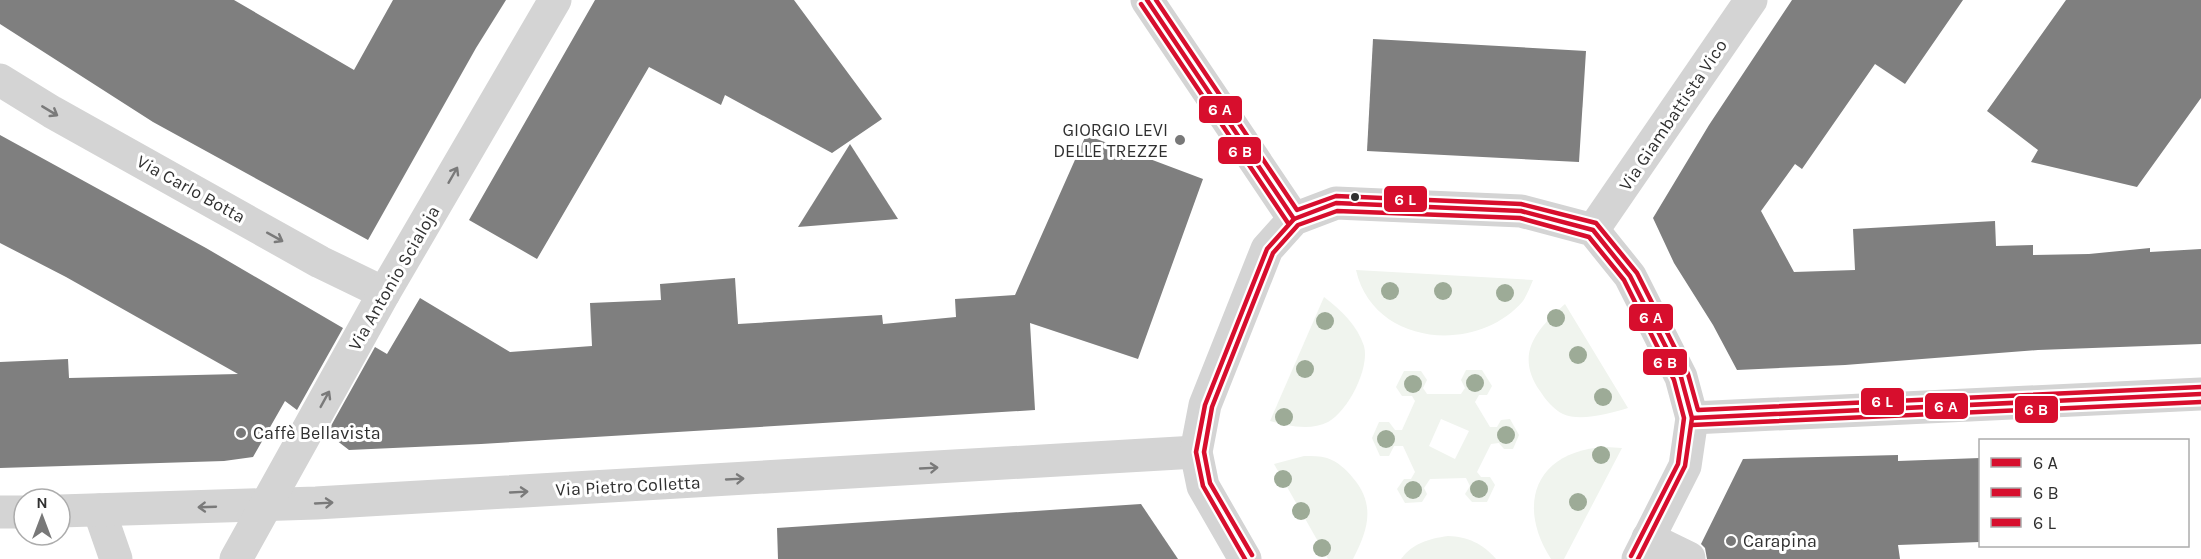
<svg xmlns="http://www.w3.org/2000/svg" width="2201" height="559" viewBox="0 0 2201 559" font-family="Karla,sans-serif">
<rect width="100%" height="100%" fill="#fff"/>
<g fill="#f0f4ee" fill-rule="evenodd">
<path d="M1356,270L1533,280C1530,287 1527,295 1523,301C1477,355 1373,346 1356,270Z"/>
<path d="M1324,297C1341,310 1357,325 1364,346C1370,368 1348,411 1328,422C1311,431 1287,426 1270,421Z"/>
<path d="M1565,304L1628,408C1611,413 1580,422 1563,414C1554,410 1545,399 1540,391C1514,354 1537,329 1565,304Z"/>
<path d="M1466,370H1482L1492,386L1487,395H1479L1475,402L1490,427H1497L1501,420L1510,419L1519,435L1513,449H1504L1499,443L1491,444L1477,472L1481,477H1490L1495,485L1487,502H1472L1465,494L1470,486L1466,478L1430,479L1424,488L1427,494L1422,502L1405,503L1397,489L1404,479H1411L1415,472L1403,446H1394L1389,456H1380L1372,438L1379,422H1389L1395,430H1402L1415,401L1412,396H1402L1396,387L1404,371H1421L1427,380L1423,388L1427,394H1461L1465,388L1461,380ZM1441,419L1469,431L1455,459L1429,446Z"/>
<path d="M1606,447L1622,448L1564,559H1551C1515,503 1537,450 1606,447Z"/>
<path d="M1304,456C1312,456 1320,456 1327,458C1337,461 1347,470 1353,478C1376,505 1368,530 1353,559H1328L1274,464Z"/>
<path d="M1448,536C1468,537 1482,543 1496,559H1401C1413,543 1428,539 1448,536Z"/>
</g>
<g fill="#7f7f7f">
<polygon points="0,0 234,0 354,70 393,0 506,0 476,48 368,240 153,122 0,24"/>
<polygon points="595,0 794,0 882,119 832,153 725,95 721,105 649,67 537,259 469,220"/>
<polygon points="1792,0 1963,0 1905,84 1875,64 1802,169 1795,164 1761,211 1794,272 1855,270 1853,229 1995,221 1996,246 2033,245 2033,255 2089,254 2150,248 2150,252 2201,249 2201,344 2038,350 1845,365 1737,370 1713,325 1674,263 1653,218 1709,125"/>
<polygon points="2066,0 2201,0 2201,98 2137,187 2031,162 2038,150 1987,111"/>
<polygon points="1373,39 1586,51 1579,162 1367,151"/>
<polygon points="0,135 206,248 343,328 297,410 285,401 253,457 224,461 0,468 0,362 68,359 69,378 238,374 66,277 0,243"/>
<polygon points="1086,135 1203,179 1138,359 1030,323 1035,410 481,444 349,450 327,433 375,347 387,354 420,298 510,352 592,346 590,303 661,300 660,284 735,278 738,324 882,315 883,324 956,317 955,299 1015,295"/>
<polygon points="850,144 898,219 798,227"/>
<polygon points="1898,455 1898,461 1980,458 1980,542 1898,545 1900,559 1707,559 1705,548 1701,544 1743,459"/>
<polygon points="1141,504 1178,559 778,559 777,528"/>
</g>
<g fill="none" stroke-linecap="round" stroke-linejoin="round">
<g stroke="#d4d4d4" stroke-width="33">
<polyline points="1147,0 1294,219"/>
<polyline points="0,80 52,112 320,262 384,293"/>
<polyline points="1593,230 1751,0"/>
<polyline points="1692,418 2201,394"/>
<polyline points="99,510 116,559"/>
<polyline points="60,511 316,503 1196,452"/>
<polyline points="0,512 24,512"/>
<polyline points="1648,538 1689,558"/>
<polyline points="236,559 384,293 555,0"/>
<polyline points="1245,559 1203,486 1196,452 1205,405 1267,249 1294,219 1336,203 1521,211 1593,230 1630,276 1681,377 1692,418 1685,466 1638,559"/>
</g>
<g stroke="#fff" stroke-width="9">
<g id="bus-1">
<polyline points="1147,0 1294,219"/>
<polyline points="1692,418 2201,394"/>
<polyline points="1245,559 1203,486 1196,452 1205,405 1267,249 1294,219 1336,203 1521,211 1593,230 1630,276 1681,377 1692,418 1685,466 1638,559"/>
</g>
</g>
<g stroke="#fff" stroke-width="9">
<g id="bus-2">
<polyline points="1141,4 1288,223"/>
<polyline points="1692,425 2201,402"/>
<polyline points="1252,555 1210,483 1204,452 1212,407 1273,253 1298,225 1337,211 1520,218 1589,237 1624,280 1674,380 1684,418 1678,464 1631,556"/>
</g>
</g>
<g stroke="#fff" stroke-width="9">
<polyline id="bus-3" points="1156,0 1297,210 1336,196 1521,204 1596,223 1637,273 1688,374 1698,410 2201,387"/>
</g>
<use href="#bus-1" stroke="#d70e2d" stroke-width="4.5"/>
<use href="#bus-2" stroke="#d70e2d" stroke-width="4.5"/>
<use href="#bus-3" stroke="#d70e2d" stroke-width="4.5"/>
</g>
<g fill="#9dab97">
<circle cx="1390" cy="291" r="9"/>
<circle cx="1443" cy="291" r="9"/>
<circle cx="1505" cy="293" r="9"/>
<circle cx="1556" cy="318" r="9"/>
<circle cx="1325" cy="321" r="9"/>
<circle cx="1578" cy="355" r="9"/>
<circle cx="1305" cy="369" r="9"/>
<circle cx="1475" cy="383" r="9"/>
<circle cx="1413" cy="384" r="9"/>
<circle cx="1603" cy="397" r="9"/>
<circle cx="1284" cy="417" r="9"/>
<circle cx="1506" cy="435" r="9"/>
<circle cx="1386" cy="439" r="9"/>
<circle cx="1601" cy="455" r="9"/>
<circle cx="1283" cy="479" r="9"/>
<circle cx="1479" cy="489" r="9"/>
<circle cx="1413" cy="490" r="9"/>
<circle cx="1578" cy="502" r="9"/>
<circle cx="1301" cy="511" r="9"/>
<circle cx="1322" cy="548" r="9"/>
</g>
<defs><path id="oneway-shaft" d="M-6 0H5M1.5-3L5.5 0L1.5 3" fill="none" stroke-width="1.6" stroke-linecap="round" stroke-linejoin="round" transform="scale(1.5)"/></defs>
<g stroke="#7a7a7a">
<use href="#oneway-shaft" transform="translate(50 111) rotate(31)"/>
<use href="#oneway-shaft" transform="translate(453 175) rotate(-60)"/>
<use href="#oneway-shaft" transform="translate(275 237) rotate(29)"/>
<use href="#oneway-shaft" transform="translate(325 399) rotate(-61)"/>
<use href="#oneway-shaft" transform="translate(929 468) rotate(-3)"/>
<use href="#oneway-shaft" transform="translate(735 479) rotate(-3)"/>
<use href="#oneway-shaft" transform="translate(519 492) rotate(-3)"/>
<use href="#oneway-shaft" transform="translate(324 503) rotate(-3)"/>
<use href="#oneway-shaft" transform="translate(207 507) rotate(178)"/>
</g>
<g fill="#787878" stroke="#fff" stroke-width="2">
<circle cx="1180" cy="140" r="6"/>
<circle cx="241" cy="433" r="6"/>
<circle cx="1731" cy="541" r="6"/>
</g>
<circle fill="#303030" stroke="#fff" stroke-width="2" cx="1355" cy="197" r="5"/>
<g text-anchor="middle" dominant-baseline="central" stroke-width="6" stroke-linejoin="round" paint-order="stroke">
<g font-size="18" fill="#303030" stroke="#fff">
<text transform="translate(1673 115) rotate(-56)">Via Giambattista Vico</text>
<text transform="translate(191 189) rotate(29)">Via Carlo Botta</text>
<text transform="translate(394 278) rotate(-60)">Via Antonio Scialoja</text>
<text transform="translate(628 486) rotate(-3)">Via Pietro Colletta</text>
</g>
<g font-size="18" fill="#303030" stroke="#fff" text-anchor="start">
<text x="1168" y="130" text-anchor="end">GIORGIO LEVI<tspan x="1168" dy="21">DELLE TREZZE</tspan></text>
<text x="253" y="433">Caffè Bellavista</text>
<text x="1743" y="541">Carapina</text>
</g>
</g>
<g stroke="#fff" stroke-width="2">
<rect x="1198" y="95" width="45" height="29" rx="6" fill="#d70e2d"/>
<rect x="1217" y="136" width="45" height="29" rx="6" fill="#d70e2d"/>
<rect x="1383" y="185" width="45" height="28" rx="6" fill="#d70e2d"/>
<rect x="1628" y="303" width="46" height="29" rx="6" fill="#d70e2d"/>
<rect x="1642" y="348" width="46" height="28" rx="6" fill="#d70e2d"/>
<rect x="1860" y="387" width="45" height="29" rx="6" fill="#d70e2d"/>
<rect x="1924" y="392" width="45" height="28" rx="6" fill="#d70e2d"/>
<rect x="2014" y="395" width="45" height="29" rx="6" fill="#d70e2d"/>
</g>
<g font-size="16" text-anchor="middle" font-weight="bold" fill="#fff">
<text x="1220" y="115">6 A</text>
<text x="1240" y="157">6 B</text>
<text x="1405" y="205">6 L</text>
<text x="1651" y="323">6 A</text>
<text x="1665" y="368">6 B</text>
<text x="1882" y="407">6 L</text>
<text x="1946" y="412">6 A</text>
<text x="2036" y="415">6 B</text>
</g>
<rect x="1979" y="439" width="210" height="108" fill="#ffffff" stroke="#acacac" stroke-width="1.5"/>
<rect x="1991" y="458" width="30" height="9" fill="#d70e2d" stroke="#acacac" stroke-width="1.5"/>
<text x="2033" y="469" font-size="18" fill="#303030">6 A</text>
<rect x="1991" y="488" width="30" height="9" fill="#d70e2d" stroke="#acacac" stroke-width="1.5"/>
<text x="2033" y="499" font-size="18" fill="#303030">6 B</text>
<rect x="1991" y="518" width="30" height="9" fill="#d70e2d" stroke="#acacac" stroke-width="1.5"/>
<text x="2033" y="529" font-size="18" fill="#303030">6 L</text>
<g transform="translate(42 517)"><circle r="28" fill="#ffffff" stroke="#acacac" stroke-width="1.5"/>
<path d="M0-4.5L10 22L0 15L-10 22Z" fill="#787878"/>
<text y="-9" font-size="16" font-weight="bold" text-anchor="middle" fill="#303030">N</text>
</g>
</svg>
